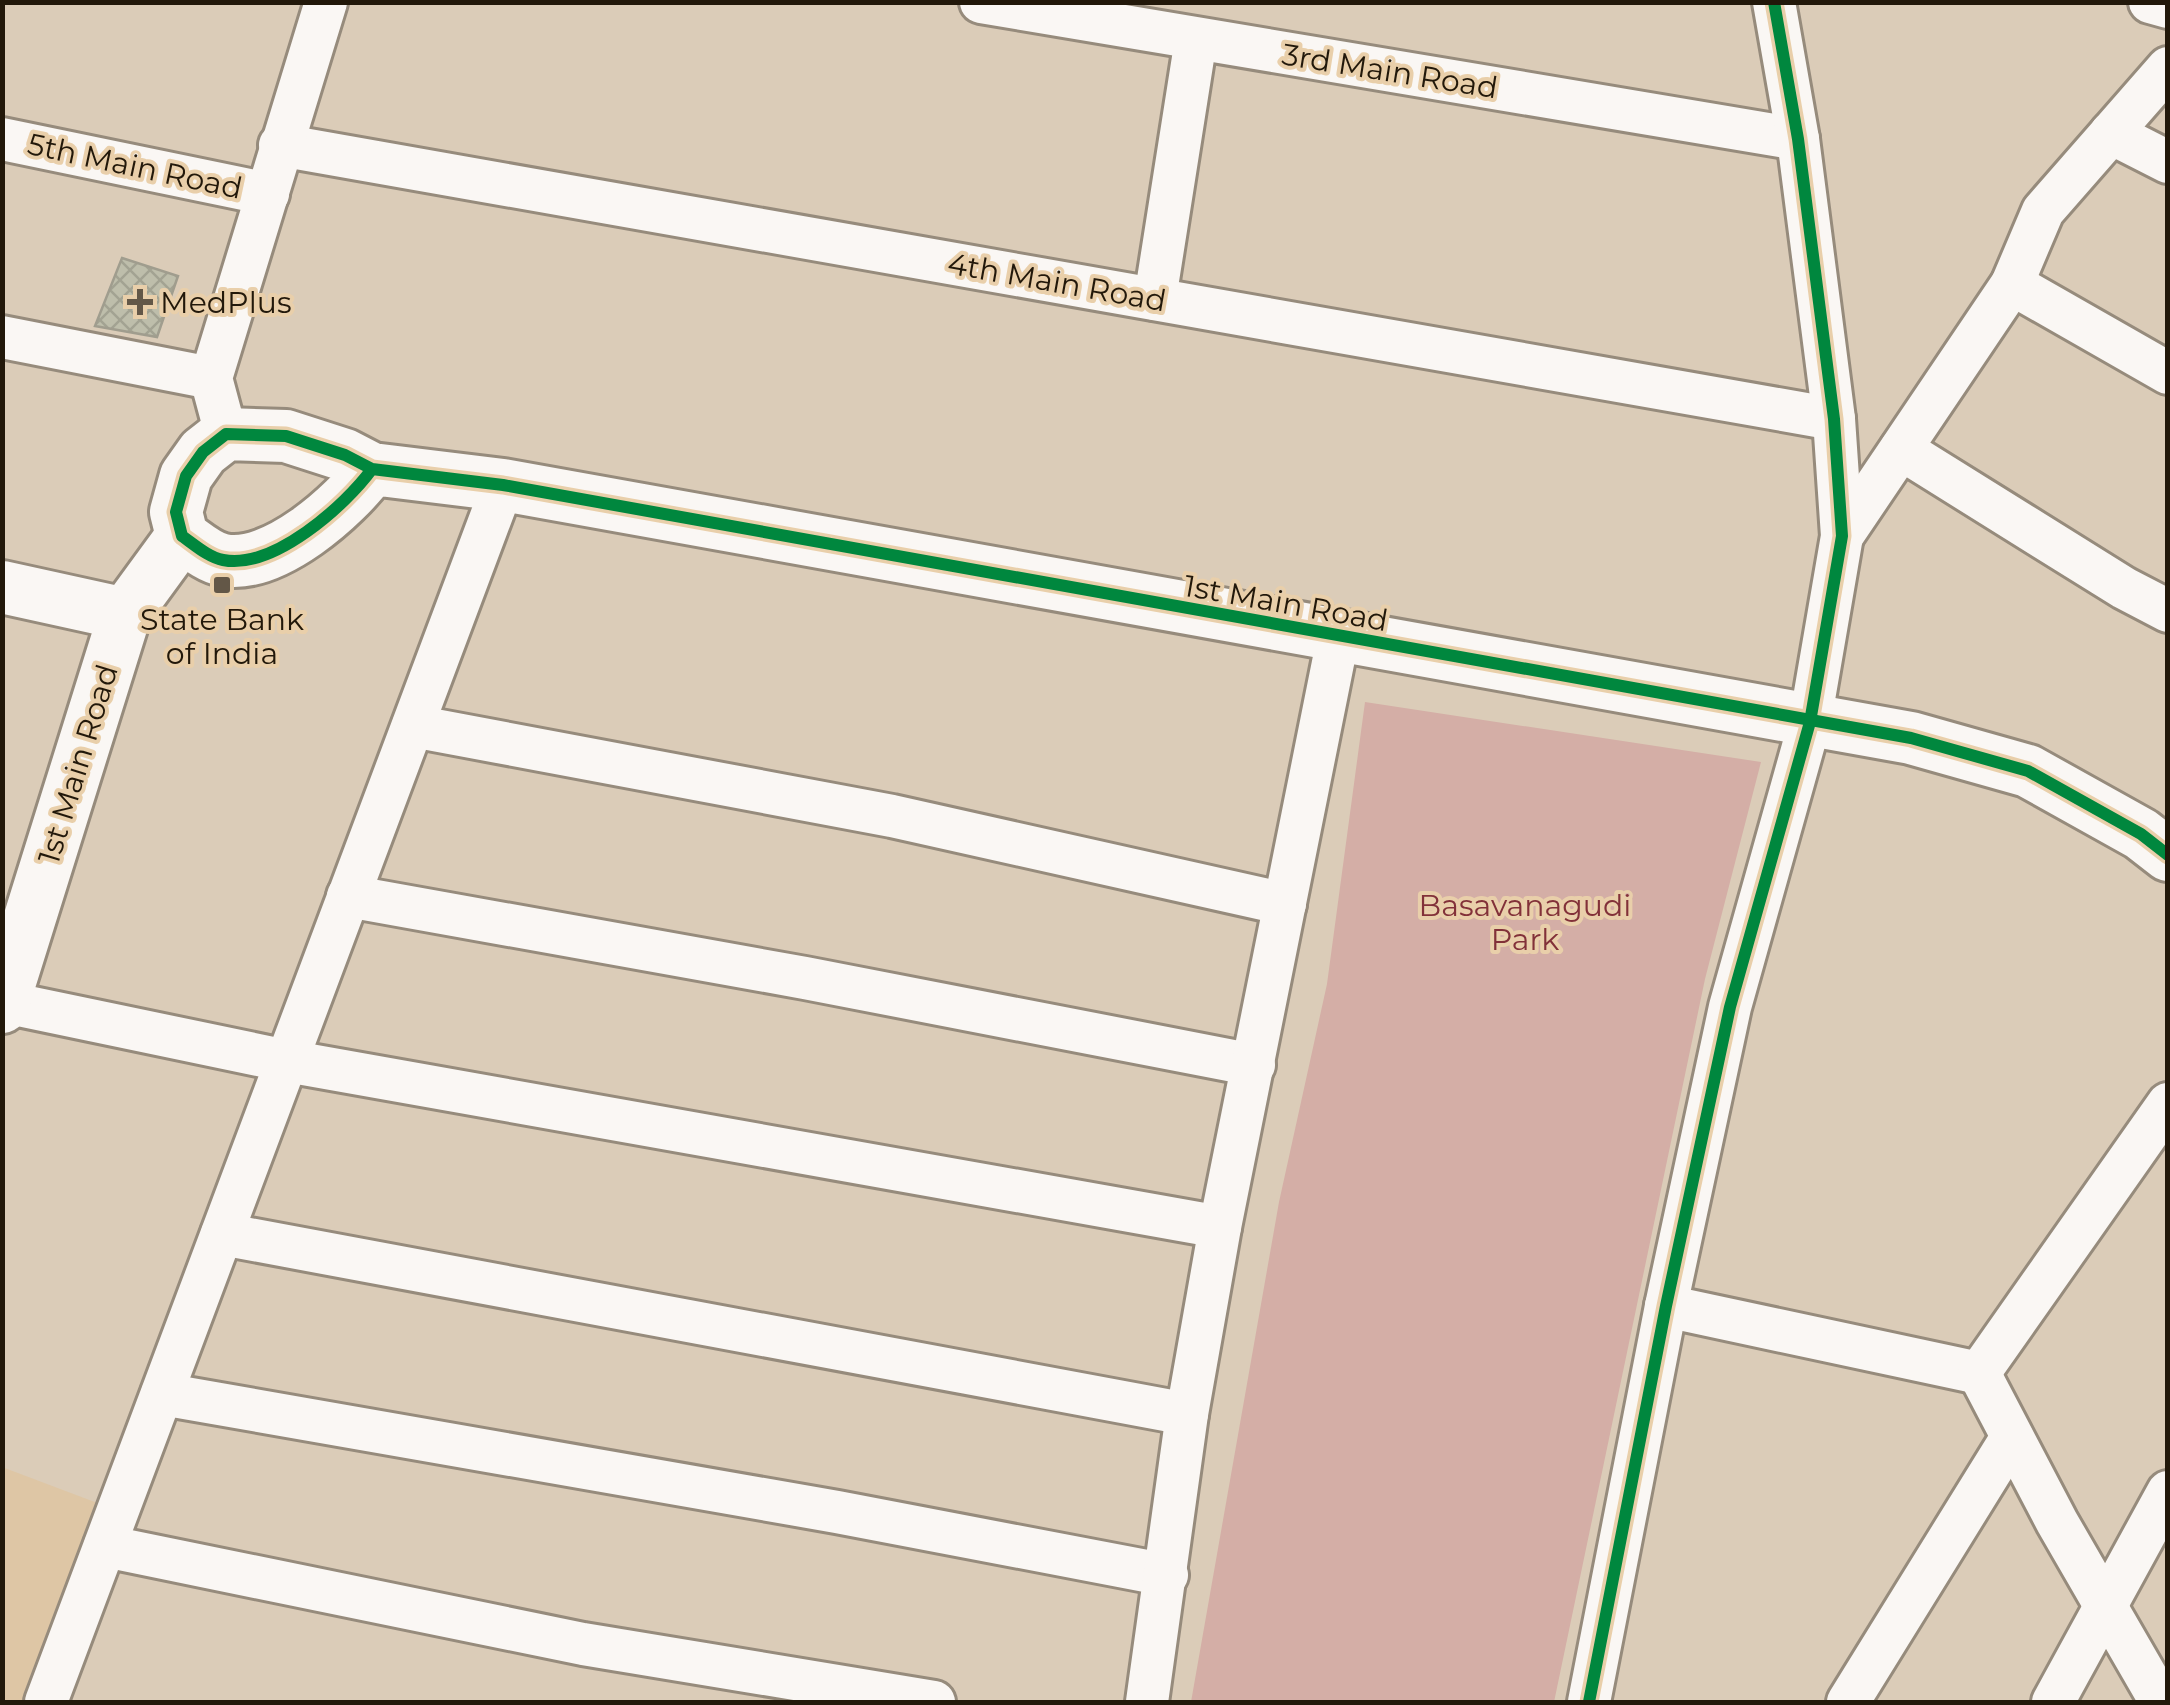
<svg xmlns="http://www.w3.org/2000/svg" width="2170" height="1705" viewBox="0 0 2170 1705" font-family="Montserrat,sans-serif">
<defs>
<pattern id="building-cross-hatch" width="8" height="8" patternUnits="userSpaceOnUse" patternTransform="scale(2.5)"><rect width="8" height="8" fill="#bebeab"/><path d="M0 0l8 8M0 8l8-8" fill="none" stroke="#a3a392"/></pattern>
</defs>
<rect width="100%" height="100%" fill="#dbccb8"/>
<polygon fill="#dec6a5" points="2,1467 100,1504 24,1702 3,1702"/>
<polygon fill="#d4aea6" points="1365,702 1761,762 1705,979 1554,1702 1191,1702 1279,1202 1327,984"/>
<polygon fill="url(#building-cross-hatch)" stroke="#a09d8e" stroke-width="2.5" points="122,258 178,276 157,337 95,326"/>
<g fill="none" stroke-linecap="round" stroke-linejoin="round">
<g stroke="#968b7c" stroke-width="48">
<g id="minor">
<polyline points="981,2 1798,139"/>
<polyline points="2150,2 2168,7"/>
<polyline points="2111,133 2168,162"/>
<polyline points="2,139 268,194"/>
<polyline points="280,145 1834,419"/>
<polyline points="2012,284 2168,373"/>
<polyline points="1155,299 1196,39"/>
<polyline points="2,337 211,378"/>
<polyline points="226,434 211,378 326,2"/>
<polyline points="1901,449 2124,588 2168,611"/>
<polyline points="1842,536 2012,284 2043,211 2168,68"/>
<polyline points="413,726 892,816 1285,904"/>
<polyline points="348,896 805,978 1254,1065"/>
<polyline points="4,1002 287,1061 1220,1227"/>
<polyline points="222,1234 1187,1414"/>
<polyline points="1666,1306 1979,1373"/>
<polyline points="1979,1373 2057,1522 2161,1702"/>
<polyline points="1979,1373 2168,1104"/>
<polyline points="162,1394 837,1512 1167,1575"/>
<polyline points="105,1546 583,1644 934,1702"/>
<polyline points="46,1702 503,485"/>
<polyline points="1147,1702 1187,1414 1220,1227 1338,638"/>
<polyline points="1589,1702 1666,1306 1730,1007 1810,722 1842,536 1834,419 1798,139 1774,2"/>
<polyline points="1848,1702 2012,1437"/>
<polyline points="2053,1702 2168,1492"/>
</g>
</g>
<g stroke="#968b7c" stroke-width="58">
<g id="tertiary">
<path d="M372,469C345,506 273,570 223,560C208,557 195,545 182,536L176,512L186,476L203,452L226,434L286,436L345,455L372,469L503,485L1911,738L2028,771L2141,834L2168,855"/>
<polyline points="2,587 125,614"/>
<polyline points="2,1007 125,614 182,536"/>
</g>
</g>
<use href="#minor" stroke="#faf7f4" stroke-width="42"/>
<use href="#tertiary" stroke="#faf7f4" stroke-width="52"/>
<g stroke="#e9cfaa" stroke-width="19">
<g id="cycleway">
<path d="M372,469C345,506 273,570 223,560C208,557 195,545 182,536L176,512L186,476L203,452L226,434L286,436L345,455L372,469L503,485L1911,738L2028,771L2141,834L2168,855"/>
<polyline points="1589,1702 1666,1306 1730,1007 1810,722 1842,536 1834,419 1798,139 1774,2"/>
</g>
</g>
<use href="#cycleway" stroke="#00873e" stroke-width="12"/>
</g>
<g fill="#635747" stroke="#e9cfaa" stroke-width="4">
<path d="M135 287h10v10h10v10h-10v10h-10v-10h-10v-10h10z"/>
<rect x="212" y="575" width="20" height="20" rx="5"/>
</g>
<g text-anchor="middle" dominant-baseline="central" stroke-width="8" stroke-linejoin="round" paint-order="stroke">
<g font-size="30" fill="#22180a" stroke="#e9cfaa">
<text transform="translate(1390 71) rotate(9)">3rd Main Road</text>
<text transform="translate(135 166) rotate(12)">5th Main Road</text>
<text transform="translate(1057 282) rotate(10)">4th Main Road</text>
<text transform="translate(1286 603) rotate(10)">1st Main Road</text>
<text transform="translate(78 764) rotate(-73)">1st Main Road</text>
</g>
<g font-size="30" fill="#22180a" stroke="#e9cfaa" text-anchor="start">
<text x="160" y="302">MedPlus</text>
<text x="222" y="619" text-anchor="middle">State Bank<tspan x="222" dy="34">of India</tspan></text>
</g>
<g font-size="30" fill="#823139" stroke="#e9cfaa">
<text x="1525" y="905">Basavanagudi<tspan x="1525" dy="34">Park</tspan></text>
</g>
</g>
<rect width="2170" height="1705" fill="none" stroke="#22180a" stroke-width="10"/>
</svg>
